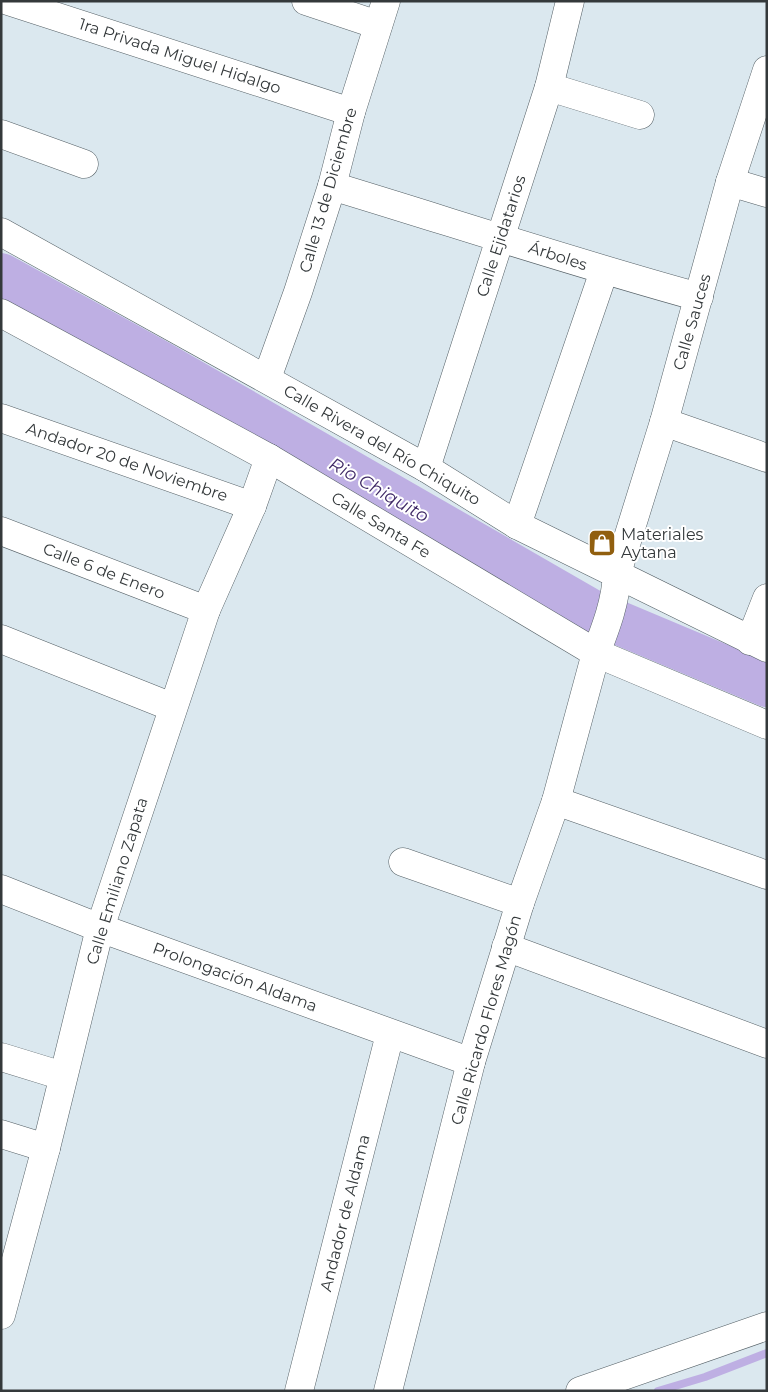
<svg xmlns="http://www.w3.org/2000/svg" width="768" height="1392" viewBox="0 0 768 1392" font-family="Montserrat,sans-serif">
<rect width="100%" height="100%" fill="#dbe8ef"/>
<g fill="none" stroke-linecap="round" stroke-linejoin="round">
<polyline stroke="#beafe3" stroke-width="8" points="658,1391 705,1377 767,1353"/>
<polyline stroke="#beafe3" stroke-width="44" points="1,275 157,361 593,612 767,685"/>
<g stroke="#556066" stroke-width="29">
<g id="street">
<polyline points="8,1 351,112"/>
<polyline points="306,1 378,25"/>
<polyline points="549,87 640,115"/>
<polyline points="1,134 84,164"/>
<polyline points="730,182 767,193"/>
<path d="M332,186C454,223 575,263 699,297"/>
<polyline points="1,232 426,468 517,525 767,648"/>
<polyline points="1,313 269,458 596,653 767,725"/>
<polyline points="267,378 298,292 332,186 351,112 386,1"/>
<polyline points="1,418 252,506"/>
<polyline points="664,422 767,458"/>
<polyline points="426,468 549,87 570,1"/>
<polyline points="517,525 604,271"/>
<polyline points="1,531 206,610"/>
<polyline points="1,639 172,707"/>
<polyline points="750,641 767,598"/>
<polyline points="556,801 767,875"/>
<polyline points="403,862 520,903"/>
<polyline points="1,889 100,928 471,1062"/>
<polyline points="506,947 767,1044"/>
<polyline points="1,1057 63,1076"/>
<polyline points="1,1134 46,1148"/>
<polyline points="1,1315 46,1148 100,928 206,610 252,506 269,458"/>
<polyline points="299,1391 390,1034"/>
<path d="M388,1391L471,1062L520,903L556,801L596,653C606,627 616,601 617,573L664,422L730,182L767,70"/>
<polyline points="580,1391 767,1326"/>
</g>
</g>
<use href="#street" stroke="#fff" stroke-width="28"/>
</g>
<defs>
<g id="shop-square" transform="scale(1.4375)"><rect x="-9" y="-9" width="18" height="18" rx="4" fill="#915f0f" stroke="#fff"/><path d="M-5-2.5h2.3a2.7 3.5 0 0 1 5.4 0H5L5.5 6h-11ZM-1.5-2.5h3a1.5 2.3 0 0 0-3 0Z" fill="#fff"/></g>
</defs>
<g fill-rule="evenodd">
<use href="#shop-square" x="602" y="543"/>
</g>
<g text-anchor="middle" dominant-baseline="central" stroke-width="4" stroke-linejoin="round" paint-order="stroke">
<g font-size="16" fill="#34393b" stroke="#fff">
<text transform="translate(180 56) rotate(18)">1ra Privada Miguel Hidalgo</text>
<text transform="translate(328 190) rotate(-74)">Calle 13 de Diciembre</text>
<text transform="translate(501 236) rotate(-72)">Calle Ejidatarios</text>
<text transform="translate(558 256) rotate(18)">Árboles</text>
<text transform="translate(692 322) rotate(-74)">Calle Sauces</text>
<text transform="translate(382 445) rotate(30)">Calle Rivera del Río Chiquito</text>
<text transform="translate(127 462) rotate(19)">Andador 20 de Noviembre</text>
<text transform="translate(381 525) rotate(31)">Calle Santa Fe</text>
<text transform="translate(104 571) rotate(21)">Calle 6 de Enero</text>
<text transform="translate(117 881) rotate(-73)">Calle Emiliano Zapata</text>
<text transform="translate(235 977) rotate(20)">Prolongación Aldama</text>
<text transform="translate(486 1020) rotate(-74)">Calle Ricardo Flores Magón</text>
<text transform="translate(345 1213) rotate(-76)">Andador de Aldama</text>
</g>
<g font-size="16" fill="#34393b" stroke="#fff" text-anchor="start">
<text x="621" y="534">Materiales<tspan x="621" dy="18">Aytana</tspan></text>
</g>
<g font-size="18" font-style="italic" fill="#402a67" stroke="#fff">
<text transform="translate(379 490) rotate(30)">Rio Chiquito</text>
</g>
</g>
<rect width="768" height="1392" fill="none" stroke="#34393b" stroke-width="5"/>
</svg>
